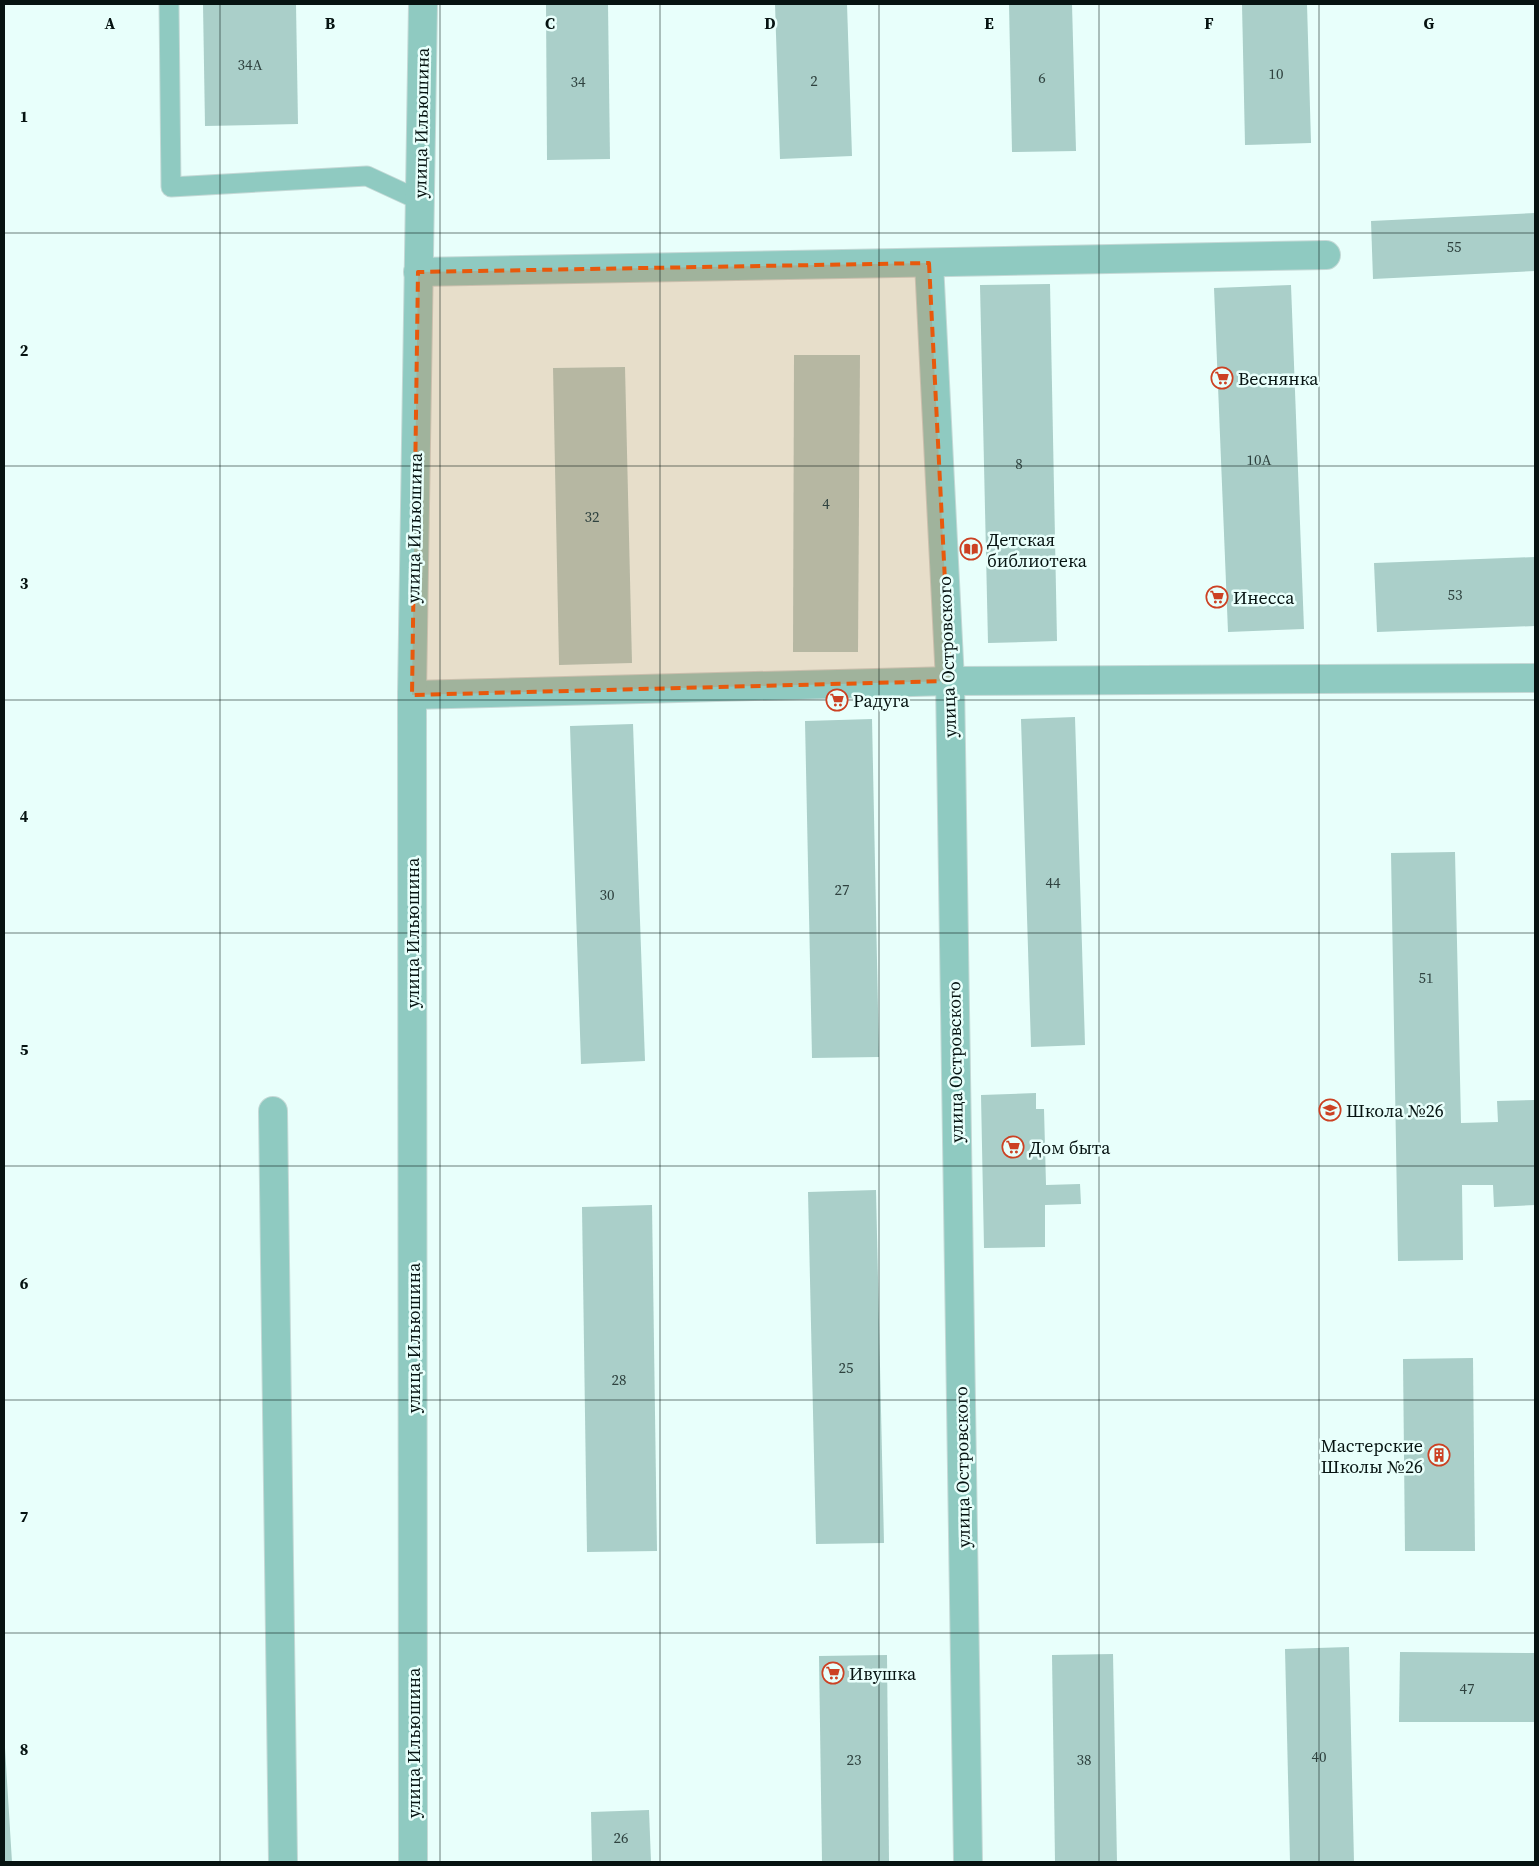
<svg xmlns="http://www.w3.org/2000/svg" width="1539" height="1866" viewBox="0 0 1539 1866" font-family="'Source Serif 4',serif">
<rect width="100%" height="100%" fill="#e8fffb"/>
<g fill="#aacfc9">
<polygon points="203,4 296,4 298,124 205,126"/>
<polygon points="546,4 608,4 610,159 547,160"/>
<polygon points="775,4 847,4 852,156 780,159"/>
<polygon points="1009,4 1072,4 1076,151 1012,152"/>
<polygon points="1242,4 1307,4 1311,143 1245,145"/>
<polygon points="1535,213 1535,271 1373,279 1371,221"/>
<polygon points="1050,284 1057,641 988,643 980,285"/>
<polygon points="1291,285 1304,629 1228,632 1214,288"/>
<polygon points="794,355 860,355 858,652 793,652"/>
<polygon points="625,367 632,663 559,665 553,368"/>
<polygon points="1535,557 1535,626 1377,632 1374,563"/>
<polygon points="1075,717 1085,1045 1031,1047 1021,719"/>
<polygon points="872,719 879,1057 812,1058 805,721"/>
<polygon points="633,724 645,1061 581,1064 570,726"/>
<polygon points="1455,852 1461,1123 1498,1122 1497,1101 1535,1100 1535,1205 1494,1207 1493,1185 1462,1185 1463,1260 1398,1261 1391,853"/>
<polygon points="1036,1093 1036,1109 1044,1109 1046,1185 1080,1184 1081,1204 1045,1205 1045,1247 984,1248 981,1095"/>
<polygon points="876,1190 884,1543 816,1544 808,1192"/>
<polygon points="652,1205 657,1551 587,1552 582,1207"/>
<polygon points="1473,1358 1475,1551 1405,1551 1403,1359"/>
<polygon points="1349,1647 1354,1862 1290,1862 1285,1649"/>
<polygon points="1400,1652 1535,1653 1535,1722 1399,1722"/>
<polygon points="1113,1654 1117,1862 1055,1862 1052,1655"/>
<polygon points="887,1655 889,1862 822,1862 819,1656"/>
<polygon points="5,1748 12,1862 4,1862"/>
<polygon points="649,1810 651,1862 592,1862 591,1812"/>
</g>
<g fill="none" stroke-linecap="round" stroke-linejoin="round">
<g stroke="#c4d9d6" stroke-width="21">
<polyline id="service" points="169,4 171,187 367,176 419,200"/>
</g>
<g stroke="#c4d9d6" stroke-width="30">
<g id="minor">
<polyline points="929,263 950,681 968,1862"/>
<polyline points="418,272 1326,255"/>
<polyline points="412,695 950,681 1535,678"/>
<polyline points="273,1111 283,1862"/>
<polyline points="413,1862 412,695 423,4"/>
</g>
</g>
<use href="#service" stroke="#8fcac1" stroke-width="19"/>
<use href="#minor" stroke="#8fcac1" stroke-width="28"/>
</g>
<path fill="#e8590c" fill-opacity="0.2" stroke="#e8590c" stroke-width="4" stroke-dasharray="10 6" stroke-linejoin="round" d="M929,263L950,681L412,695L418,272Z"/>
<path fill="none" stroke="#061311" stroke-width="1" stroke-opacity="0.55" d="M220,4V1862M440,4V1862M660,4V1862M879,4V1862M1099,4V1862M1319,4V1862M4,233H1535M4,466H1535M4,700H1535M4,933H1535M4,1166H1535M4,1400H1535M4,1633H1535"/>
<defs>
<g id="supermarket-ring" transform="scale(1.125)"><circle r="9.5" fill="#e8fffb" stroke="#cc4123" stroke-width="1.5"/><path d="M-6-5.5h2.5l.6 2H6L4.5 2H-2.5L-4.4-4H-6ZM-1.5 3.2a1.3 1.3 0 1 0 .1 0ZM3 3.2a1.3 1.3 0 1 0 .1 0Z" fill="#cc4123"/></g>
<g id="library-ring" transform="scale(1.125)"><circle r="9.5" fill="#e8fffb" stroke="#cc4123" stroke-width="1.5"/><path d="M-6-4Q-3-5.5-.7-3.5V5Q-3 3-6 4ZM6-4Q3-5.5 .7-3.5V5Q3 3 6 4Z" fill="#cc4123"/></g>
<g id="school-ring" transform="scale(1.125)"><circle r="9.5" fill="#e8fffb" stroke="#cc4123" stroke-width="1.5"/><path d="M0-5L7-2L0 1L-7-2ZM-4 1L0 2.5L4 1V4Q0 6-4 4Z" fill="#cc4123"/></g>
<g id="building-ring" transform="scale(1.125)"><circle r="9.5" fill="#e8fffb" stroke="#cc4123" stroke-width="1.5"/><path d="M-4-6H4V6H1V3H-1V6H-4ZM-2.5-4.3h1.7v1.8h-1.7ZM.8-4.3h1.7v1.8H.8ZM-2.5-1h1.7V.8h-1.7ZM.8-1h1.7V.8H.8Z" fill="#cc4123"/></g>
</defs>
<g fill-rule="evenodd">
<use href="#supermarket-ring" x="1222" y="378"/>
<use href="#library-ring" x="971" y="549"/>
<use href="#supermarket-ring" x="1217" y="597"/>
<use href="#supermarket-ring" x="837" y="700"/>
<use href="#school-ring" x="1330" y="1110"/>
<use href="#supermarket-ring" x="1013" y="1147"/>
<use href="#building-ring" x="1439" y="1455"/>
<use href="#supermarket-ring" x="833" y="1673"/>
</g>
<g text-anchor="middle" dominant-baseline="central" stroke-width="5" stroke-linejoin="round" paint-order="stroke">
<g font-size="15" fill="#2f423f">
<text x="250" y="64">34А</text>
<text x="1276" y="73">10</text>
<text x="1042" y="77">6</text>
<text x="814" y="80">2</text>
<text x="578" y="81">34</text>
<text x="1454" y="246">55</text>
<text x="1259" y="459">10А</text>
<text x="1019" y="463">8</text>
<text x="826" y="503">4</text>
<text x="592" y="516">32</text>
<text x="1455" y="594">53</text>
<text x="1053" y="882">44</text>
<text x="842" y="889">27</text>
<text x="607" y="894">30</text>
<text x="1426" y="977">51</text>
<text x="846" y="1367">25</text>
<text x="619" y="1379">28</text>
<text x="1467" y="1688">47</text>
<text x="1319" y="1756">40</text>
<text x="854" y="1759">23</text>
<text x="1084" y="1759">38</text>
<text x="621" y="1837">26</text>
</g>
<g font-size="18" fill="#061311" stroke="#e8fffb">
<text transform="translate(421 123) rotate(-89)">улица Ильюшина</text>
<text transform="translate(414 528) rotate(-89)">улица Ильюшина</text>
<text transform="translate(947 657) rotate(-92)">улица Островского</text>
<text transform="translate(412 933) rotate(-90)">улица Ильюшина</text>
<text transform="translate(955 1062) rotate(-91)">улица Островского</text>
<text transform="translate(413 1338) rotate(-90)">улица Ильюшина</text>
<text transform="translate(962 1467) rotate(-91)">улица Островского</text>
<text transform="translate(413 1743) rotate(-90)">улица Ильюшина</text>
</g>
<g font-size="18" fill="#061311" stroke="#e8fffb" text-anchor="start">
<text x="1238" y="378">Веснянка</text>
<text x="987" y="539">Детская<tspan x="987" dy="21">библиотека</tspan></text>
<text x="1233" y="597">Инесса</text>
<text x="853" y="700">Радуга</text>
<text x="1346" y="1110">Школа №26</text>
<text x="1029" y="1147">Дом быта</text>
<text x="1423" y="1445" text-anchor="end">Мастерские<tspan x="1423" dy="21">Школы №26</tspan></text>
<text x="849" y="1673">Ивушка</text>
</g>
</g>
<g font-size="16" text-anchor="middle" font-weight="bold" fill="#061311" stroke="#e8fffb" stroke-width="5" stroke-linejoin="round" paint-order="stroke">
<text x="110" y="29">A</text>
<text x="330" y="29">B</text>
<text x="550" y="29">C</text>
<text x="770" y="29">D</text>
<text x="989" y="29">E</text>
<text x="1209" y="29">F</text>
<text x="1429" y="29">G</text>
<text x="24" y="122">1</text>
<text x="24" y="356">2</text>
<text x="24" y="589">3</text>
<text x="24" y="822">4</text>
<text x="24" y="1055">5</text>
<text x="24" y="1289">6</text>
<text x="24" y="1522">7</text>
<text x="24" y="1755">8</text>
</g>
<rect width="1539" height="1866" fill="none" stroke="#061311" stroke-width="10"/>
</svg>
